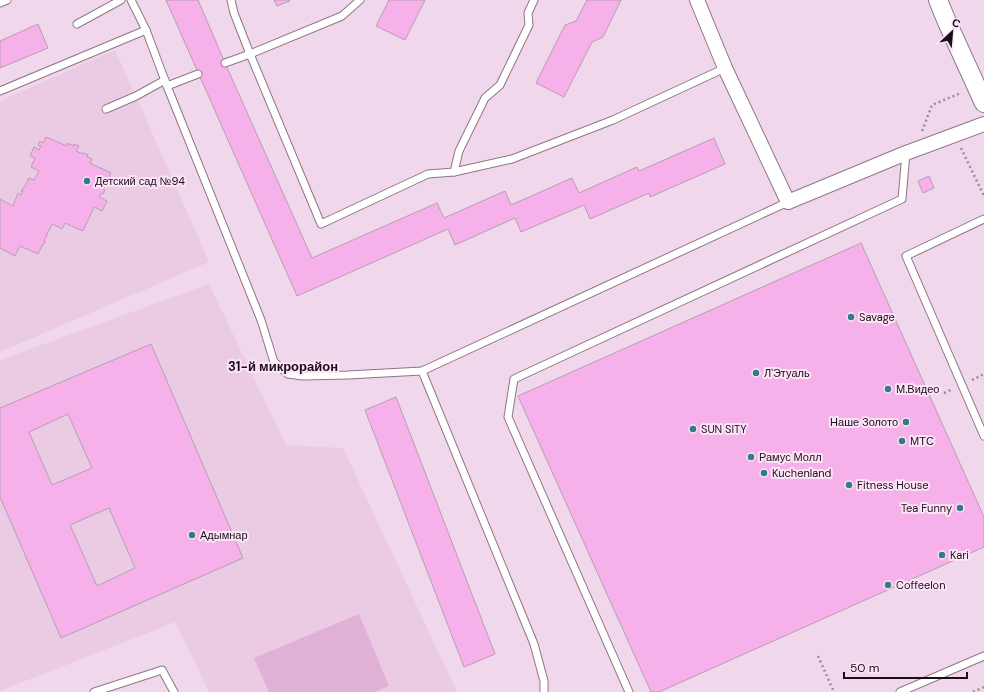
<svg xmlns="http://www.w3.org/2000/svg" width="984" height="692" viewBox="0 0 984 692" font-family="'DM Sans',sans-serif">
<rect width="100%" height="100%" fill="#f1d7eb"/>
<g fill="#ebcbe4">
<polygon points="115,50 136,96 209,262 0,352 0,101"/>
<polygon points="209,284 286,445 343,448 457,692 209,692 175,622 0,691 0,360"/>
</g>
<polygon fill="#e0b0d7" points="359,614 389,686 374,692 269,692 254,658"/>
<g fill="#f6b1ea" stroke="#b69eb1" fill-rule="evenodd">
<polygon points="166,0 198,0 225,63 312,258 437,203 444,218 505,191 511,205 572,178 579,193 637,167 639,171 714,138 725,164 650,197 649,193 590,219 584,205 521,232 515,218 455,245 448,229 297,296"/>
<polygon points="274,0 289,0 290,1 277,6"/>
<polygon points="389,0 425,0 405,40 376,26"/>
<polygon points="587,0 621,0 603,37 592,42 564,97 536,83 565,25 576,21"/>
<polygon points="38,24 48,48 0,68 0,41"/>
<polygon points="46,137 67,146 68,143 73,146 74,144 79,146 76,151 83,154 83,153 88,155 87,157 92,159 90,163 111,173 103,189 105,190 103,194 101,193 99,197 107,201 102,211 94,207 83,231 65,223 62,229 52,224 44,241 46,242 44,244 43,244 38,254 20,246 15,256 0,248 0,199 13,206 18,193 21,195 23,191 21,191 23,188 24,188 29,178 34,180 39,171 31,167 35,158 30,156 34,147 39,150 41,146 38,145 40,141 43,143"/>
<polygon points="929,176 934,188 923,193 918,181"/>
<polygon points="861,243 984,517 984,547 659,692 651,692 518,396"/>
<path d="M151,344L243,558L61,638L0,497V408ZM68,414L92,468L52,485L29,432ZM109,508L135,568L97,586L70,525Z"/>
<polygon points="396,397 495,654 464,667 365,410"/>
</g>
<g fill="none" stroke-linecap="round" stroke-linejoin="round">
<g stroke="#8d7688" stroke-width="9">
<g id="service">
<polyline points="131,0 146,30 167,86 198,74"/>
<polyline points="231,0 234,13 250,54 342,16 360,0"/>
<polyline points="0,3 7,0"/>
<polyline points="77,24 121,0"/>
<polyline points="225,63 250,54 321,224 428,174 454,172 512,159 613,120 725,68"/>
<polyline points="167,86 261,320 274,362 288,374 303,376 348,375 422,371 788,202"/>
<polyline points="0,91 146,30"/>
<polyline points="106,109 136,96 165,80"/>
<polyline points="454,172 459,151 485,98 500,85 529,25 528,13 534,0"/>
<polyline points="984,219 906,256 984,436"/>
<polyline points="422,371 534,644 544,681 544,692"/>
<polyline points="94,692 162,670 174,692"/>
<polyline points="629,692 508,417 514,379 902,199 906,153"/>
<polyline points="900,692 984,656"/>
</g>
</g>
<g stroke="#8d7688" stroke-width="16">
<polyline id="minor" points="697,0 725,68 788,202 906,153 984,124"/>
</g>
<g stroke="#8d7688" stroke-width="20">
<polyline id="tertiary" points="938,0 947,22 984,103"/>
</g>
<g stroke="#9d8a98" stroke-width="2.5" stroke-dasharray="2 3" stroke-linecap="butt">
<polyline points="922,131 932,105 961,93"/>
<polyline points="961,148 984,196"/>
<polyline points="972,380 984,374"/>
<polyline points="944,393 953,389"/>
<polyline points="818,656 834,692"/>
<polyline points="973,692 984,687"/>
</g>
<use href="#service" stroke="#fff" stroke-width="7"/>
<use href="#minor" stroke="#fff" stroke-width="14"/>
<use href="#tertiary" stroke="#fff" stroke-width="18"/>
</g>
<g fill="#347b86" stroke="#fee4f8" stroke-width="1.5">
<circle cx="87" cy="181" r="4"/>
<circle cx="851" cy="317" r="4"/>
<circle cx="756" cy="373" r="4"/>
<circle cx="888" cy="389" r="4"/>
<circle cx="906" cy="422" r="4"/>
<circle cx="693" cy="429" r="4"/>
<circle cx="902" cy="441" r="4"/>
<circle cx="751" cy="457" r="4"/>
<circle cx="764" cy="473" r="4"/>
<circle cx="849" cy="485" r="4"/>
<circle cx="960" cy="508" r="4"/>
<circle cx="192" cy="535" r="4"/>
<circle cx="942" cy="555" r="4"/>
<circle cx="888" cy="585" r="4"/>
</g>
<g text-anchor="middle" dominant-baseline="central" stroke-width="4" stroke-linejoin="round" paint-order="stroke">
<g font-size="11" fill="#191017" stroke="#fee4f8" text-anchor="start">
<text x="95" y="181">Детский сад №94</text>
<text x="859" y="317">Savage</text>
<text x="764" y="373">Л'Этуаль</text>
<text x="896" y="389">М.Видео</text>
<text x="898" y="422" text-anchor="end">Наше Золото</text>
<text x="701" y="429">SUN SITY</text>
<text x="910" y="441">МТС</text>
<text x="759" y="457">Рамус Молл</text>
<text x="772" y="473">Kuchenland</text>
<text x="857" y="485">Fitness House</text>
<text x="952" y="508" text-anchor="end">Tea Funny</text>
<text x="200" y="535">Адымнар</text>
<text x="950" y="555">Kari</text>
<text x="896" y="585">Coffeelon</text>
</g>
<g font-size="13" font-weight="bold" fill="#191017" stroke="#fee4f8">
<text x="283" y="366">31-й микрорайон</text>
</g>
</g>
<g transform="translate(952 32) rotate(26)" stroke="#fee4f8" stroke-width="3" paint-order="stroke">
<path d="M0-3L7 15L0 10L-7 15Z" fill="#191017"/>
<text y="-6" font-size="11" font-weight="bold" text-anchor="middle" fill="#191017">С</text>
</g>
<path d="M844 672v6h123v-6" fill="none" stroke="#191017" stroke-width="2"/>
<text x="850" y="672" font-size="12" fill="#191017" stroke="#fee4f8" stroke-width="3" paint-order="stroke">50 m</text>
</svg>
